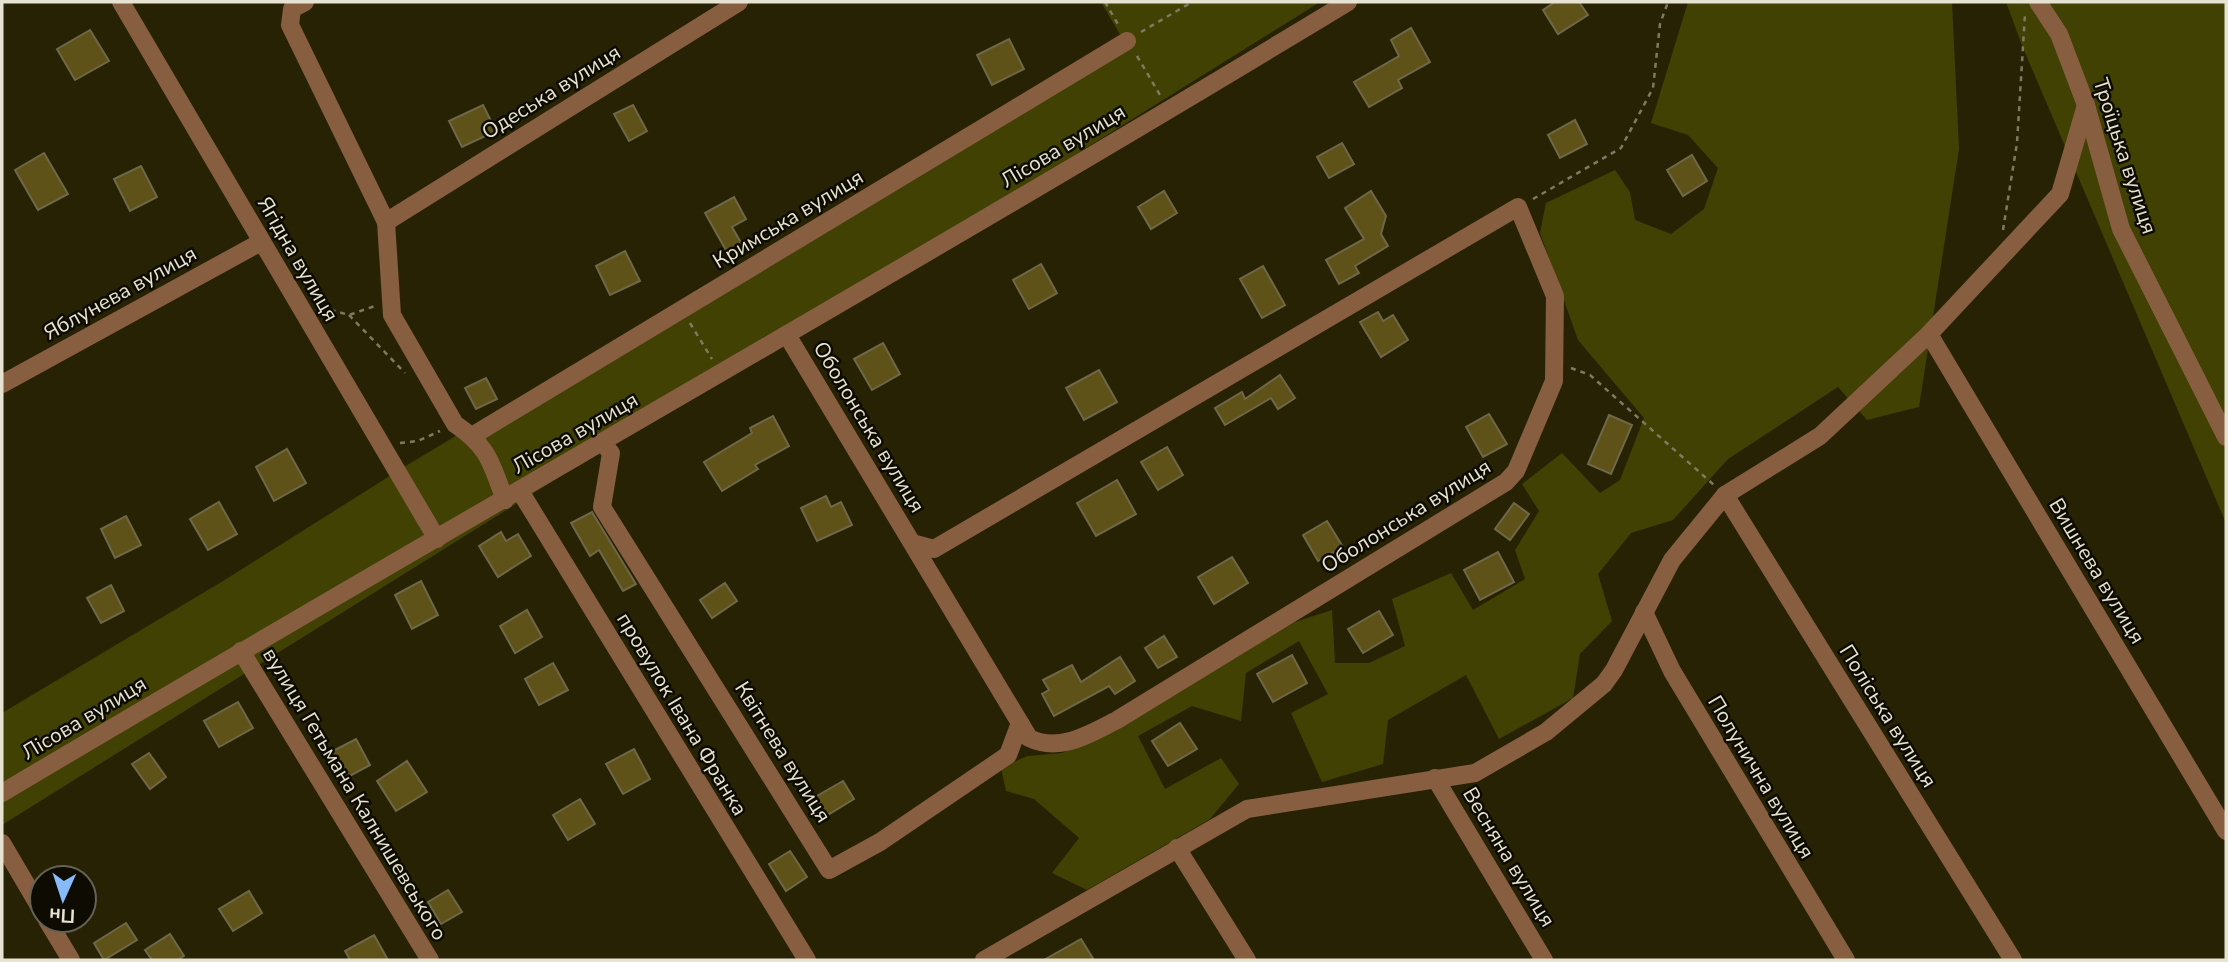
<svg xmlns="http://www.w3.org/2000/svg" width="2228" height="962" viewBox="0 0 2228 962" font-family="'Nunito Sans',sans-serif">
<rect width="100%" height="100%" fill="#282205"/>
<g fill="#404103">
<polygon points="1101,2 1320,2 2,825 2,713 223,581 404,467 1121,36"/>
<polygon points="1688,2 1952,2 1959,149 1919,407 1867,420 1838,387 1728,459 1673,520 1631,533 1598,574 1612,621 1580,654 1573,698 1499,739 1466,675 1388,720 1383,764 1322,782 1291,713 1328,694 1299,641 1246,673 1241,721 1192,706 1138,736 1165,789 1221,758 1239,784 1210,819 1087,890 1052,873 1079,838 1034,799 1006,791 1001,768 1027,756 1062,753 1295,622 1332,610 1335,663 1369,663 1405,646 1392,599 1451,573 1473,610 1525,579 1515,550 1539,511 1522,484 1562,453 1600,493 1620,480 1644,418 1578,340 1540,233 1546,203 1615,170 1630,192 1635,220 1671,234 1704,209 1718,168 1688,135 1651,123"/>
<polygon points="2006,2 2226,2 2226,523 2023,48"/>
</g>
<g fill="#5e5218" stroke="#6e6849" stroke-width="2">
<polygon points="1555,2 1579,2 1588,15 1558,34 1543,10"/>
<polygon points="1411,28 1430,62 1398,80 1402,88 1369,107 1354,82 1399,56 1391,40"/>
<polygon points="90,30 109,61 75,80 57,49"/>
<polygon points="1009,39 1024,69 992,85 977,55"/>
<polygon points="483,105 496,131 462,147 449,121"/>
<polygon points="633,105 647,131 629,141 614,114"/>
<polygon points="1575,120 1587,144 1560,158 1548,135"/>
<polygon points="1342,143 1354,164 1329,178 1317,157"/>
<polygon points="44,153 68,194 38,210 15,170"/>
<polygon points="1692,155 1707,181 1683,196 1667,170"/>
<polygon points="141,166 157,197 130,211 114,179"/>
<polygon points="1164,191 1177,213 1151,229 1138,207"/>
<polygon points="1371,191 1386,216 1381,234 1388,246 1355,266 1359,273 1339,284 1326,260 1364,239 1345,208"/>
<polygon points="734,197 746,219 732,227 743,246 728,254 705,213"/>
<polygon points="625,251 640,281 610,295 596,266"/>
<polygon points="1041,264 1057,293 1029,309 1013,280"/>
<polygon points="1263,266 1285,305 1262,318 1240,279"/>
<polygon points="1378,312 1383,321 1393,315 1408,340 1381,357 1360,322"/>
<polygon points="883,343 900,374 872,390 854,359"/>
<polygon points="1099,370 1117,402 1084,420 1066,388"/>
<polygon points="1280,375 1295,398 1278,409 1271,398 1225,425 1215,408 1242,392 1245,399"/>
<polygon points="486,378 497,399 476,409 465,388"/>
<polygon points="1489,414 1507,444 1483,457 1466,427"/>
<polygon points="1609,415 1632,425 1611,474 1588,464"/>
<polygon points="773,416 789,446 755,465 758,469 722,491 704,462 752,433 750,428"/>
<polygon points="1167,447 1183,475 1158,490 1141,462"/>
<polygon points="287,449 306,483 274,501 256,467"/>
<polygon points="1117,480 1136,514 1096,536 1077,503"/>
<polygon points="826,496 831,507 841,502 852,525 817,541 801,508"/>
<polygon points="219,502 237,534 208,550 190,519"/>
<polygon points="1514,503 1529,514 1510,540 1495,529"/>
<polygon points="592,512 636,584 623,591 599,550 590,556 571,523"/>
<polygon points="126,516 141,545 115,558 101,529"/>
<polygon points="1327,521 1343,547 1318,561 1303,535"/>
<polygon points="501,532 506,541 518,534 531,556 498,577 479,546"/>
<polygon points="1498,552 1514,582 1480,600 1464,570"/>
<polygon points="1232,557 1248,583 1214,604 1198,577"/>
<polygon points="421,581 438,615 412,629 395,595"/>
<polygon points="725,583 737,601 712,618 700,600"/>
<polygon points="111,585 124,611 101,623 87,598"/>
<polygon points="527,610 542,637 515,653 500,626"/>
<polygon points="1379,611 1393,635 1363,653 1348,629"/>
<polygon points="1164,636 1177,657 1158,668 1145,648"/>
<polygon points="1292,655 1307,683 1273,702 1257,674"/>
<polygon points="1120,657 1135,681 1115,694 1109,686 1054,716 1042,694 1049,690 1043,680 1072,665 1081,682"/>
<polygon points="553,663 568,690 539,705 525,679"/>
<polygon points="238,702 253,728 219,747 204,721"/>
<polygon points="1180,723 1197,749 1168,766 1152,741"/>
<polygon points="356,739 370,765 346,778 331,752"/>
<polygon points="634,749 650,779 623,794 606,764"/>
<polygon points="149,753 166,777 150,789 132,764"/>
<polygon points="407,761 427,792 396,811 377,781"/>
<polygon points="843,781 854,799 826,816 815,797"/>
<polygon points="580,799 595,824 568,840 553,815"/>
<polygon points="790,851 807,877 786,891 769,864"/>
<polygon points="448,890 462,912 441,924 428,902"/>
<polygon points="249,891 262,913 233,931 219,909"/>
<polygon points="126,923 137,940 104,960 94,943"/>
<polygon points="170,934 184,956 177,960 152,960 145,950"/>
<polygon points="374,935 388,960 350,960 345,951"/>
<polygon points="1081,939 1094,960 1044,960"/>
</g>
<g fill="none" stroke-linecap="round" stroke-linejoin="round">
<g stroke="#7e7a62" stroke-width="2.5" stroke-dasharray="5 5" stroke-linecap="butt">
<polyline points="1105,2 1119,26"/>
<polyline points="1141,32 1192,2"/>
<polyline points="1137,56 1160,95"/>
<polyline points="1533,199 1621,148 1653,88 1660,24 1668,2"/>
<polyline points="2003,230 2017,143 2025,14"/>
<polyline points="321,307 349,315 375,306"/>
<polyline points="349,315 405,373"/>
<polyline points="690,323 712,359"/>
<polyline points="1571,368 1590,375 1714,485"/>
<polyline points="400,443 418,441 440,431"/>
</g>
<g stroke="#885e40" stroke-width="18">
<polyline points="121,2 437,539"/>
<path d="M305,2L292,9L290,25L386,222L392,315L455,424C489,447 491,463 505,500"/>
<polyline points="2038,2 2059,34 2086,105 2121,229 2226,437"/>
<polyline points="386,222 739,2"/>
<polyline points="1929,334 2226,831"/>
<path d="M787,335L1029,738C1060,753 1089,734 1117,720L1506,482L1516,471L1554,381L1555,296L1518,207L934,549L912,543"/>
<polyline points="2,384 261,242"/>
<polyline points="472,436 1127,41"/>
<polyline points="603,443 611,453 602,507 829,870 880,842 1008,755 1020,723"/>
<polyline points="520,491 807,960"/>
<polyline points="1725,495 2013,960"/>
<polyline points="1644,612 1672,671 1846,960"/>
<polyline points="241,651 430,960"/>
<polyline points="1435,778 1544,960"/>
<path d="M2,793C449,527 903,272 1348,2"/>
<polyline points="2,843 42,911"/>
<polyline points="1177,848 1247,960"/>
<polyline points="47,920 71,960"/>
<polyline points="984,960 1247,809 1475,773 1546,732 1604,684 1614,670 1672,560 1725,495 1820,436 1929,334 2060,194 2086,105"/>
</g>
</g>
<g text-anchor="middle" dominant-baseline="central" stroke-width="5" stroke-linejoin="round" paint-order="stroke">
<g font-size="21" fill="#e6e3d2" stroke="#0e0c02">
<text transform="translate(551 92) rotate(-32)">Одеська вулиця</text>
<text transform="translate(1063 146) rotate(-31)">Лісова вулиця</text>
<text transform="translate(2125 156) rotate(72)">Троїцька вулиця</text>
<text transform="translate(788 219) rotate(-31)">Кримська вулиця</text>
<text transform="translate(298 259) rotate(60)">Ягідна вулиця</text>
<text transform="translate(120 293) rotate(-29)">Яблунева вулиця</text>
<text transform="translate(869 427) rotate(59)">Оболонська вулиця</text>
<text transform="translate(575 433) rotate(-30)">Лісова вулиця</text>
<text transform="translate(1406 516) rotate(-32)">Оболонська вулиця</text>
<text transform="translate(2097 571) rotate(59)">Вишнева вулиця</text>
<text transform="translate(682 714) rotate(59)">провулок Івана Франка</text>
<text transform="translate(1888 716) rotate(58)">Поліська вулиця</text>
<text transform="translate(84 718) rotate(-31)">Лісова вулиця</text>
<text transform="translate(783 752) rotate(58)">Квітнева вулиця</text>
<text transform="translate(1761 777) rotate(59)">Полунична вулиця</text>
<text transform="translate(355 794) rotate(59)">вулиця Гетьмана Калнишевського</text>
<text transform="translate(1509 857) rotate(59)">Весняна вулиця</text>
</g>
</g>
<rect width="2228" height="962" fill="none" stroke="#e6e3d2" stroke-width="7"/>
<g transform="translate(63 899) rotate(183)"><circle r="33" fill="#0e0c02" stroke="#646255" stroke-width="2"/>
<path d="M0-5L12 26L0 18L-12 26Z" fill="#87bbfb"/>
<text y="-10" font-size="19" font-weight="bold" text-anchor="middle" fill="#e6e3d2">Пн</text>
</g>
</svg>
